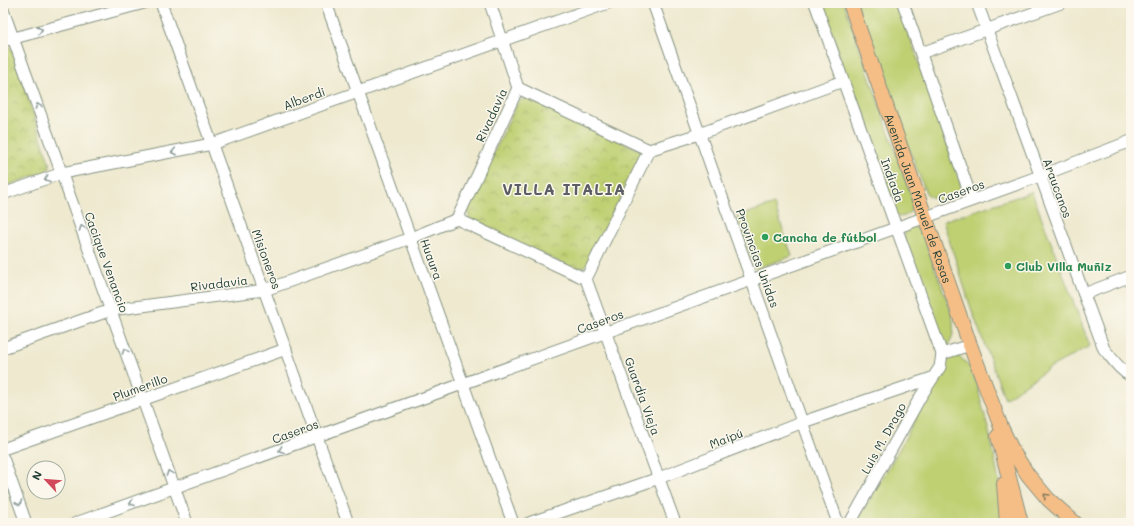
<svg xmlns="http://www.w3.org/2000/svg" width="1134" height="526" viewBox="0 0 1134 526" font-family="Mali,sans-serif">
<defs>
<pattern id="park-crowns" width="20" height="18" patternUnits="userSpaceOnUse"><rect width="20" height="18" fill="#bfd073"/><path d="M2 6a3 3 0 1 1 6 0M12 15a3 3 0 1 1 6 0" fill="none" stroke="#9baa5f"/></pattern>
</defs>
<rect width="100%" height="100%" fill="#fbf7ec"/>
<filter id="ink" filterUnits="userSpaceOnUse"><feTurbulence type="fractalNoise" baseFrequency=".025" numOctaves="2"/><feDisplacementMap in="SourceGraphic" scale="8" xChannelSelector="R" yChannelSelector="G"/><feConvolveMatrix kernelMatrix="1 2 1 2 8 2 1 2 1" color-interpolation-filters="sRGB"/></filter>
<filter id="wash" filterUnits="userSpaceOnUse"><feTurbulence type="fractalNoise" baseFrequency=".012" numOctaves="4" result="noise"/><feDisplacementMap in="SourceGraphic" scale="16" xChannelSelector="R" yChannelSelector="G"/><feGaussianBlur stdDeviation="0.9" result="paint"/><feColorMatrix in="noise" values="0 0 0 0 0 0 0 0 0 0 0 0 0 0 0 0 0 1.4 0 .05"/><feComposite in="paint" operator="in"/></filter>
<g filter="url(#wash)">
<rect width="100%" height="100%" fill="#eee9cf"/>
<g fill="#bfd073" stroke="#6f8654">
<path d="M820,3H844L911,196C913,205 913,211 905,216L899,217L897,215L892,205L884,175L863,110L856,97L850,89L829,23Z"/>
<path d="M854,3H898L961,184C957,202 938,204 926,193Z"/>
<polygon points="1032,192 1090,346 1051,367 1005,399 972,311 943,221"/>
<polygon points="774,204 792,256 755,269 737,217"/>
<path d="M913,226L921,231L925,238L928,250L952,314C954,326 955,338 946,348H944L904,239L905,231L907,227Z"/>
<path d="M953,355C961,356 967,363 971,370C977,381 979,394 982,405C993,444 1000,483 1004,523H856L901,446L946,361Z"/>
</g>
<g fill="url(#park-crowns)" stroke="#6f8654">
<polygon points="3,46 9,47 12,49 50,165 50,168 45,172 3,187"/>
<path d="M527,98L640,150L642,153L588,263C582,269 578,269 570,267L473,221L469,217L468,208L517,104L521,100Z"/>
</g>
</g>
<g filter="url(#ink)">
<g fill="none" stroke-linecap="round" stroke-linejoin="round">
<g stroke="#869382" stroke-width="13">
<g id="minor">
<polyline points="161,3 348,523"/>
<polyline points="326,3 513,523"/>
<polyline points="490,3 518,88"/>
<polyline points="653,3 838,523"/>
<polyline points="815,3 942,354 940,367 921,396 850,523"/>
<polyline points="903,3 972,200"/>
<path d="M977,3L1104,349C1112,358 1120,371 1131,376"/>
<polyline points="3,10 187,523"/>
<polyline points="3,41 144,3"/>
<polyline points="921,53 1061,3"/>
<polyline points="518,88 649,150 699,134 843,81"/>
<polyline points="3,194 62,173 212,144 608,3"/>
<polyline points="457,219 586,279"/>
<polyline points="586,279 675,523"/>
<polyline points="586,279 649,150"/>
<polyline points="1084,294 1131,276"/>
<polyline points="3,348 111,310 265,290 411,238 457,219 518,88"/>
<polyline points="942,354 970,345"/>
<polyline points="3,449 286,349"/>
<polyline points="3,458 26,523"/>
<polyline points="76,523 1040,176 1131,141"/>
<polyline points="529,523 659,478 803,422 932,378"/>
</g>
</g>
<g stroke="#869382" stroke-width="16">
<g id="major">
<path id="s1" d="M850,3L970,345L1001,427L1013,452L1028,475L1048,499L1075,523"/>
<polyline points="998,436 1021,523"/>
<polyline points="1004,484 1007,523"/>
</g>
</g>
<use href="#minor" stroke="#fff" stroke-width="11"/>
<use href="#major" stroke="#f6be87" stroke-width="14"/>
</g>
<defs><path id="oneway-chevron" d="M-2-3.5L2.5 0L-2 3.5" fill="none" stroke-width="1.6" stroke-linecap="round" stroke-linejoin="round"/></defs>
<g stroke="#8f9e9a">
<use href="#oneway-chevron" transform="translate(40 30) rotate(-15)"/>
<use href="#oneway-chevron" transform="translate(38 106) rotate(-110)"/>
<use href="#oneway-chevron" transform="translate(174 152) rotate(169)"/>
<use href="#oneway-chevron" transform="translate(47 179) rotate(160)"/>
<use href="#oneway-chevron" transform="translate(82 228) rotate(-110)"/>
<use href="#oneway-chevron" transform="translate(125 351) rotate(-110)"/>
<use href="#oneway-chevron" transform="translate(281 450) rotate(160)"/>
<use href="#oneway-chevron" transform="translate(169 473) rotate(-110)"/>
<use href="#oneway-chevron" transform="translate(19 503) rotate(70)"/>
<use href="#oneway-chevron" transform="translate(132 503) rotate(160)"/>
</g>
<use stroke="#807759" href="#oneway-chevron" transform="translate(1046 496) rotate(-134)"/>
</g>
<g fill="#2e9e5b" stroke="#fbf7ec" stroke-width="1.5">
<circle cx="765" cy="237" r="4"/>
<circle cx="1008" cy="266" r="4"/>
</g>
<g text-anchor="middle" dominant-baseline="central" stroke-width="3" stroke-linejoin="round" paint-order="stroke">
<g font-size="12" fill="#1f3d34" stroke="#fbf7ec">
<text transform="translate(304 98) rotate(-20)">Alberdi</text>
<text transform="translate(491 115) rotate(-65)">Rivadavia</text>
<text transform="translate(893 180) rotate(70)">Indiada</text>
<text transform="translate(1058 188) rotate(70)">Araucanos</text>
<text transform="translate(961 191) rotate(-20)">Caseros</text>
<text stroke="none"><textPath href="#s1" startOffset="207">Avenida Juan Manuel de Rosas</textPath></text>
<text transform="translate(758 258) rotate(70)">Provincias Unidas</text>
<text transform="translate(267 259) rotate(70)">Misioneros</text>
<text transform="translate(432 259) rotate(70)">Huaura</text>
<text transform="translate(107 262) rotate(70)">Cacique Venancio</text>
<text transform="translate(219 283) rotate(-7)">Rivadavia</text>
<text transform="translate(600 321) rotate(-20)">Caseros</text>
<text transform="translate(140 387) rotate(-20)">Plumerillo</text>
<text transform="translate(643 396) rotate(70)">Guardia Vieja</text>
<text transform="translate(295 431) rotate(-20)">Caseros</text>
<text transform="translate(726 438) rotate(-21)">Maipú</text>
<text transform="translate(883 438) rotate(-61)">Luis M. Drago</text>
</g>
<g font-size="12" font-weight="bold" fill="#27864d" stroke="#fbf7ec" text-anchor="start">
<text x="773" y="237">Cancha de fútbol</text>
<text x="1016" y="266">Club Villa Muñiz</text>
</g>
<g font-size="16" font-weight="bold" letter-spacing="1" fill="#5c5e65" stroke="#fbf7ec">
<text x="564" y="188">VILLA ITALIA</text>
</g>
</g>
<rect width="1134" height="526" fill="none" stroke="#fbf7ec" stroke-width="16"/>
<g transform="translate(46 480) rotate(296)"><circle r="19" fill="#fbf7ec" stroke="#a3ada2"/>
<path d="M0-3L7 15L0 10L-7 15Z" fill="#d1495b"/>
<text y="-6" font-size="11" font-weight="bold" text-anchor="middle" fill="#1f3d34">N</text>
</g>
</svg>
